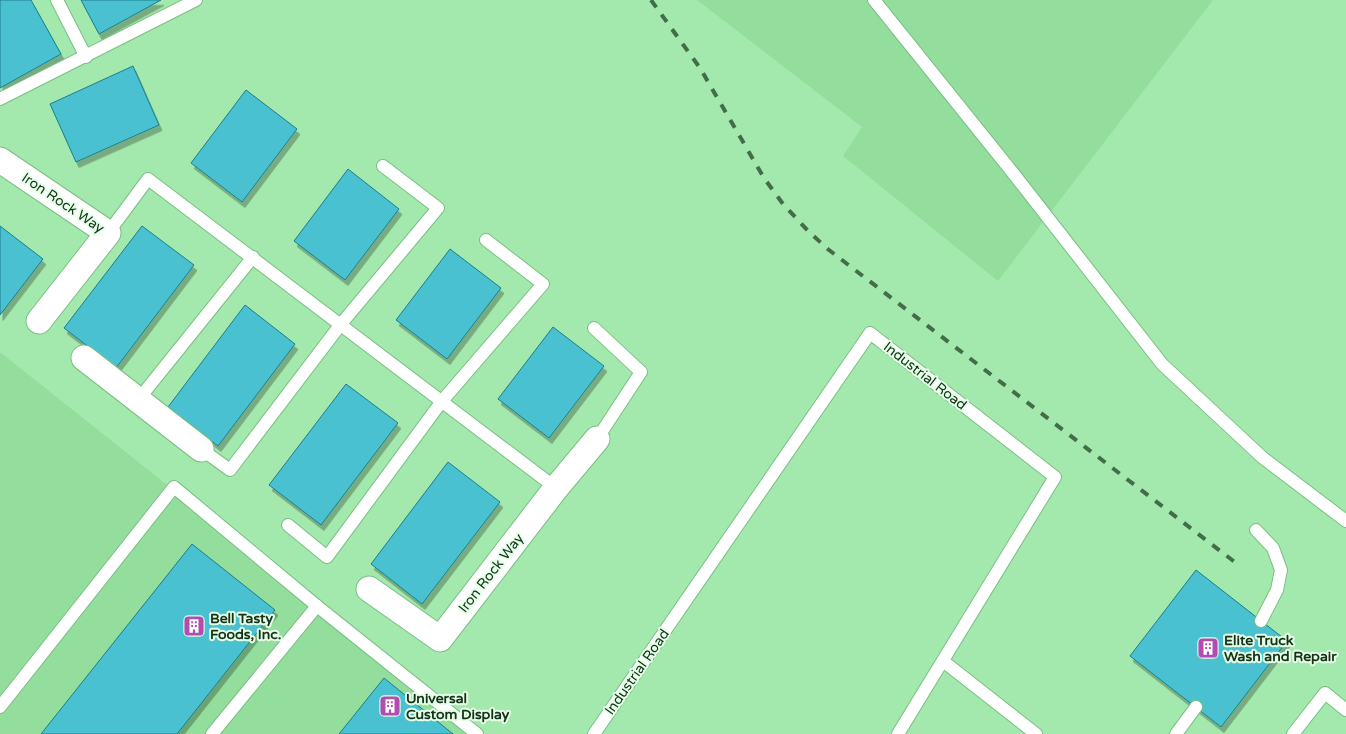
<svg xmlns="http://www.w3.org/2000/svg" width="1346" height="734" viewBox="0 0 1346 734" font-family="'Varela Round',sans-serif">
<defs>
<filter id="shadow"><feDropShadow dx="3" dy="5.5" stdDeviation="0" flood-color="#0004"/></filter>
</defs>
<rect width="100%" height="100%" fill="#a3e9ad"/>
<g fill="#93de9d">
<polygon points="697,0 1213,0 998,281 843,156 862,127"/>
<polygon points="0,352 480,734 0,734"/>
</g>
<g fill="#48c1d1" stroke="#1a7e8a" filter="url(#shadow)">
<polygon points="0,0 31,0 61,54 0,88"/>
<polygon points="81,0 161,0 99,34"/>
<polygon points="133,66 159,125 76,162 50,104"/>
<polygon points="246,90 297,129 242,202 191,163"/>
<polygon points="348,169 399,209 345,280 294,241"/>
<polygon points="0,226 43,259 0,315"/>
<polygon points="142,226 194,265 116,368 64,328"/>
<polygon points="450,249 501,288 447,359 396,320"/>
<polygon points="245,305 295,344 218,446 168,407"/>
<polygon points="553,327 604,366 549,438 498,399"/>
<polygon points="346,384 398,423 321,525 269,485"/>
<polygon points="448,462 500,502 422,604 371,564"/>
<polygon points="192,544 275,610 177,734 41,734"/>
<polygon points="1196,570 1287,641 1221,727 1130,656"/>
<polygon points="384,678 453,734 339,734"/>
</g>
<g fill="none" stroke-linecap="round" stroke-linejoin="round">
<g stroke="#7abf84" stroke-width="14">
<g id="service">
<polyline points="57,0 86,57"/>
<polyline points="874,0 1013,173 1162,364 1263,458 1346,521"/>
<polyline points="0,99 196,0"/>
<polyline points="108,233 148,179 556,488"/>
<polyline points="594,328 641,372 597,439"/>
<polyline points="138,400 253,257"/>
<polyline points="201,449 230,470 341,324 438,208 383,166"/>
<polyline points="288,525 327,557 442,401 543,284 486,240"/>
<polyline points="1256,530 1273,548 1281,570 1277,590 1261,621"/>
<polyline points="943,661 1036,734"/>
<polyline points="0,707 174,487 317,606 477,734"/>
<polyline points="212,734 317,606"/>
<polyline points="594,734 870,333 1055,477 898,734"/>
<polyline points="1176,734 1196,707"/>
<polyline points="1293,734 1325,693 1346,710"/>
</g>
</g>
<g stroke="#7abf84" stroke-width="27">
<g id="minor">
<polyline points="0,160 108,233 39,321"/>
<polyline points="84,358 201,449"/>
<polyline points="369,589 440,639 556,488 597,439"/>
</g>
</g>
<use href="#service" stroke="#fff" stroke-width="12"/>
<use href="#minor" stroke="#fff" stroke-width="25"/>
<polyline stroke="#436c49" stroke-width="4" stroke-dasharray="9 9" stroke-linecap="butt" points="651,0 700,68 764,178 783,204 809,232 829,250 1236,563"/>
</g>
<defs>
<g id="building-square" transform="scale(1.125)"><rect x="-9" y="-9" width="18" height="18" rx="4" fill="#b24cb1" stroke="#e3ffe6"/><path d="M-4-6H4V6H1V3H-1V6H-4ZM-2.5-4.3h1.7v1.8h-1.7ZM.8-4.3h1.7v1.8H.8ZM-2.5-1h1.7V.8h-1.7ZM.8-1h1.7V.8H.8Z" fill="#fff"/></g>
</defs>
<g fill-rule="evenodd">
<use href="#building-square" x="194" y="626"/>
<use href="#building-square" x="1208" y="648"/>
<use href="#building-square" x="390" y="706"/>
</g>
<g text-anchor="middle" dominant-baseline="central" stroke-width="4" stroke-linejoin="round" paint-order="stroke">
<g font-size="14" fill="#16321b" stroke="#e3ffe6">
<text transform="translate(63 203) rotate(34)">Iron Rock Way</text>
<text transform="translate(925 376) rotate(38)">Industrial Road</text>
<text transform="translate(491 573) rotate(-52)">Iron Rock Way</text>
<text transform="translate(637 672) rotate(-55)">Industrial Road</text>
</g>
<g font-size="14" font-weight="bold" fill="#16321b" stroke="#e3ffe6" text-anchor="start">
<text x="210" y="618">Bell Tasty<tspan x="210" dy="16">Foods, Inc.</tspan></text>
<text x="1224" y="640">Elite Truck<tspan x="1224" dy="16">Wash and Repair</tspan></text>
<text x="406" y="698">Universal<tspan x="406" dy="16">Custom Display</tspan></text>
</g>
</g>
</svg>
